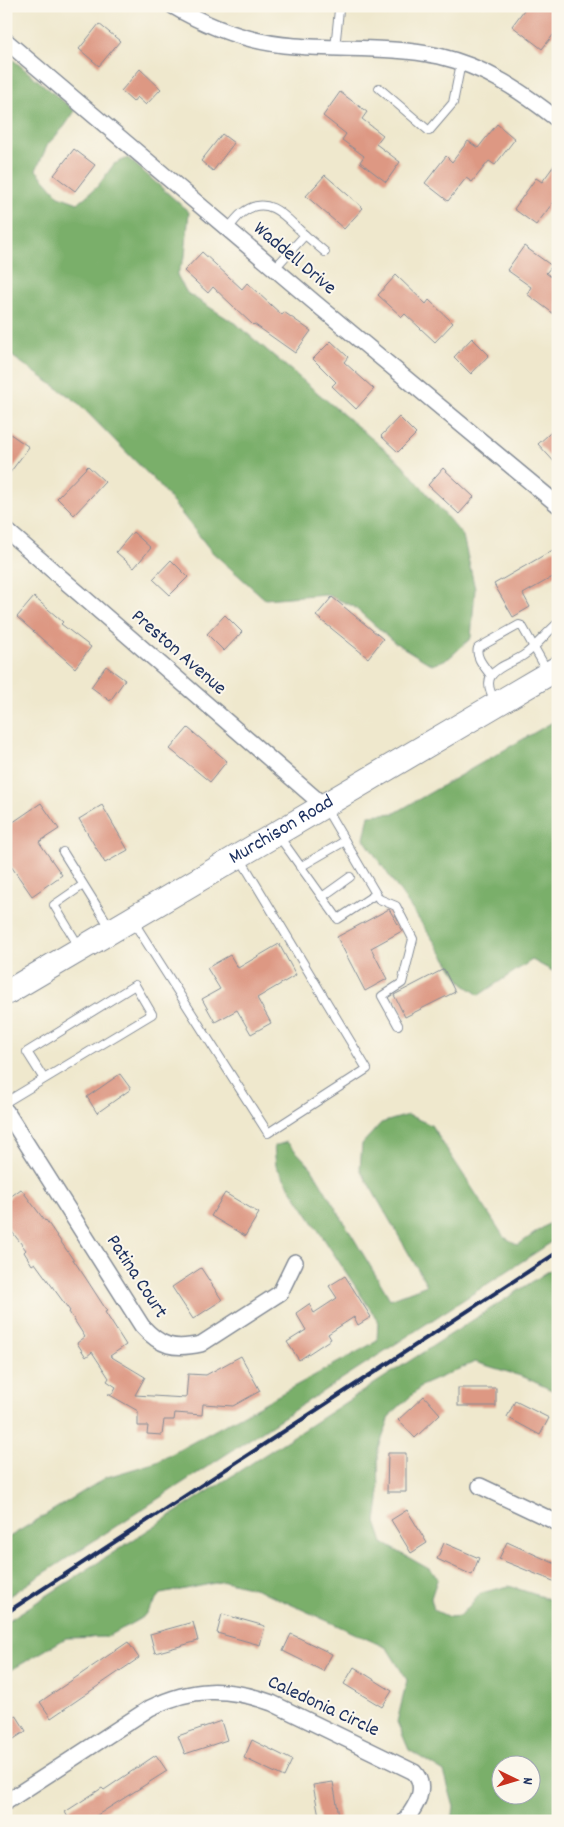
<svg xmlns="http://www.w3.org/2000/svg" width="564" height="1827" viewBox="0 0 564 1827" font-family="Dekko,sans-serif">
<rect width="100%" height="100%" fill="#fbf7ec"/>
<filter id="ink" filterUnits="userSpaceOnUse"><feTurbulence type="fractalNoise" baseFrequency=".02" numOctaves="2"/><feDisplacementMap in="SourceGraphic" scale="10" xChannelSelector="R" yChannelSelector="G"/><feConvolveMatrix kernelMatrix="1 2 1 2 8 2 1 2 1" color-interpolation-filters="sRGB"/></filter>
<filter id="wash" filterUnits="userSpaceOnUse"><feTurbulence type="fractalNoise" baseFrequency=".0096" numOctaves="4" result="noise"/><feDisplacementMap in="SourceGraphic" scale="20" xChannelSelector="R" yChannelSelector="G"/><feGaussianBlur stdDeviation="1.12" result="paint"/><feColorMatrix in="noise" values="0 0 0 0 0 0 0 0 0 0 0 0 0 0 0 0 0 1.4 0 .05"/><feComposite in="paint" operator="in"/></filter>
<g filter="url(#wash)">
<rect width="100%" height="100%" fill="#efe8cd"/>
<g fill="#7aaf6a" stroke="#4a6f64" fill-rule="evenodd">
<polygon points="6,54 75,111 64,127 48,144 36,170 59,196 78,203 98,186 114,164 128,158 189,212 185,256 177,275 187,293 236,324 402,464 463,536 475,589 471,638 449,658 432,665 394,642 353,606 325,594 265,599 212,552 159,485 76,401 6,352"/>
<polygon points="558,719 558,974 532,960 479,995 463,984 364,839 369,815 395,813"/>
<polygon points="408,1115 431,1125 504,1237 518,1245 558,1217 558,1238 6,1598 6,1539 107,1477 157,1462 377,1341 378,1321 276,1166 274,1146 287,1142 311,1167 390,1299 427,1285 360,1169 362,1144 381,1123"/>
<path d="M558,1265V1393L524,1377L475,1362L423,1385L391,1414L378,1450L379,1500L376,1522L383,1543L429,1569L438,1577L431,1598L434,1610L449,1617L460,1616L481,1593L509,1586L558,1602V1821H452L454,1807L444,1772L409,1750L397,1722L407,1680L387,1648L257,1589L225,1581L161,1594L143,1617L107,1637L66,1638L6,1673V1622ZM502,1764H532V1794H502Z"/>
</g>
<g id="blocks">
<g fill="#dd9883">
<polygon points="527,6 558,6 558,29 542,49 512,26"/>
<polygon points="99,24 120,41 99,66 79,49"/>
<polygon points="140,69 161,89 146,105 137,97 133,102 121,91"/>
<polygon points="340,92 367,112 362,119 383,135 376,144 400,162 386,182 360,162 364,156 342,140 346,134 323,116"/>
<polygon points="497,124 515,139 495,165 489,161 472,182 466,178 448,201 425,183 446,156 452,162 468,141 478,148"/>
<polygon points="222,134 234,143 213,171 201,161"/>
<polygon points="74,149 95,165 75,191 54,175"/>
<polygon points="558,160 558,196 536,225 514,209 536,178 542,182"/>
<polygon points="325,175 363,208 344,229 306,196"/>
<polygon points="524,246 552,266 546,273 558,282 558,317 527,294 531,287 507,270"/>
<polygon points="202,252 242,289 247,283 282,315 284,312 311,331 295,353 254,324 253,325 213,287 208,293 184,271"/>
<polygon points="396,275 426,304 429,300 453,323 435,342 405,314 402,317 378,295"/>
<polygon points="472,338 489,355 471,374 454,357"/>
<polygon points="331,341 348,357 344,362 374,389 356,409 332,386 336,382 313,359"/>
<polygon points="399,417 416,434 398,452 381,436"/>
<polygon points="558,426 558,466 538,444"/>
<polygon points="6,431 29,447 6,478"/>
<polygon points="88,466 105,482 74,515 57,498"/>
<polygon points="443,468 474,497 459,514 428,485"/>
<polygon points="133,532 151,548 134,568 116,552"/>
<polygon points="558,547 558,574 523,594 530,607 513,617 494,584"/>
<polygon points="171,560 188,577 170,595 153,579"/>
<polygon points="34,597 63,622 61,624 91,647 75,668 17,617"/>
<polygon points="332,597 383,639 368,658 316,616"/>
<polygon points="225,615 242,632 224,651 207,634"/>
<polygon points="106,666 125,680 110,701 91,687"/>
<polygon points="188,728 227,761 210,782 170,749"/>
<polygon points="41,803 59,829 39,842 62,875 32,896 6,859 6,827"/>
<polygon points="102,805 128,850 105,863 79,819"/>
<polygon points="389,909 402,931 371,948 387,979 365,991 337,937"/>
<polygon points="279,944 296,975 257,998 271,1023 251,1034 237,1010 215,1022 202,999 220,989 207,968 230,955 238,968"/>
<polygon points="444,969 455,992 405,1017 394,995"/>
<polygon points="120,1074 131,1089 97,1113 87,1097"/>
<polygon points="21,1189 45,1221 46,1220 85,1277 107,1311 105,1312 126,1345 110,1356 145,1377 135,1395 186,1398 188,1374 206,1375 241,1356 260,1391 233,1406 203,1404 202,1415 175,1413 174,1420 164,1420 162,1435 147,1434 148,1426 138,1426 138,1411 108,1394 112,1394 116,1387 107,1381 109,1378 92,1352 86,1357 77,1343 85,1337 69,1312 70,1311 35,1263 32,1265 24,1252 26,1250 6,1224 6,1200"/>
<polygon points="225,1193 259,1213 245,1236 211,1216"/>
<polygon points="201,1268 222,1300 193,1319 172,1287"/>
<polygon points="345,1276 371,1317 358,1325 354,1317 328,1334 331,1339 299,1360 287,1342 306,1330 296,1313 309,1304 314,1313 337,1298 329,1286"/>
<rect x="458" y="1388" width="38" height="18"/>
<polygon points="424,1396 440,1414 415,1438 398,1420"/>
<polygon points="515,1401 549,1418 540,1435 507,1417"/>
<polygon points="388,1453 406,1453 406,1492 387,1492"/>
<polygon points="407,1510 427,1543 411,1553 391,1520"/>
<polygon points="507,1542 558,1565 558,1583 499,1559"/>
<polygon points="444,1543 479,1558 472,1575 437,1559"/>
<polygon points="222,1614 265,1626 260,1645 217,1633"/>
<polygon points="193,1622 198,1641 155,1653 150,1634"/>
<polygon points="291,1634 332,1654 323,1671 283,1651"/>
<polygon points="128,1642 139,1658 51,1718 40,1702"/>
<polygon points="354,1667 392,1691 382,1707 344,1684"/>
<polygon points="16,1715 26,1731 6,1744 6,1721"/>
<polygon points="221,1721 227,1740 185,1754 178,1736"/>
<polygon points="252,1740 292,1760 284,1777 244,1758"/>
<polygon points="156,1755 167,1771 88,1821 70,1821 65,1812 102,1788 104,1790"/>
<polygon points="333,1782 340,1821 320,1821 313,1785"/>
</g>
</g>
</g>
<g filter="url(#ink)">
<use href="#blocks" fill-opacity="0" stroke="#858c96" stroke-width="1"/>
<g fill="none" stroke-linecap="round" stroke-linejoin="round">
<g stroke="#858c96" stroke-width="10">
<g id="lane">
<polyline points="335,48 339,10 337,6"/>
<polyline points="379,88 429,131 453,103 461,63"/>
<path d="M228,229C233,223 238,215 245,211C270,194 288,220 305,235L274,269"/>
<polyline points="305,235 325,252"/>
<path d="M491,676C486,668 475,658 478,648L519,625L522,626L548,672"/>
<path d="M495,701C491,694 486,684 491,676C498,666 514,662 524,655C537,646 546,633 558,623"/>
<polyline points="325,807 379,899 396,906 413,939 402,983 382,996 398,1025"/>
<polyline points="278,835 338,919 376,894"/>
<polyline points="63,852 111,929"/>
<polyline points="300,867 345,841"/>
<polyline points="322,897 350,877"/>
<polyline points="133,921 268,1133 367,1069 240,858"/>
<polyline points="80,948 54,905 83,885"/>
<polyline points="6,1102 152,1014 135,985 27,1052 44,1079"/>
</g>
</g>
<g stroke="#858c96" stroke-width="18">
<g id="street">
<path d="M173,6C210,28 251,43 295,46C342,50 392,46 439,56C486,67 521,91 558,120"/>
<polyline points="6,41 314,302 558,505"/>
<polyline points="6,530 324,806"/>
<path d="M6,1111L142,1326C161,1347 174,1350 201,1344L280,1293L295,1262"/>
<polyline points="480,1486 558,1523"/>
<path d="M6,1802L150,1708C192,1687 228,1687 272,1703L414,1772C429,1788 415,1807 405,1821"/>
</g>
</g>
<g stroke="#858c96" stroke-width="26">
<g id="primary">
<path id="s1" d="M6,993L558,668"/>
</g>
</g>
<use href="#lane" stroke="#fff" stroke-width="8"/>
<use href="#street" stroke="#fff" stroke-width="15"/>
<use href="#primary" stroke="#fff" stroke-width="24"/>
<polyline stroke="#1b2f5e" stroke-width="4" points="6,1613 558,1252"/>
</g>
</g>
<g text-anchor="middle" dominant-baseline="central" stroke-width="4" stroke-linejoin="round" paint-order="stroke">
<g font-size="20" fill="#1b2f5e" stroke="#fbf7ec">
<text transform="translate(294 259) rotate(40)">Waddell Drive</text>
<text transform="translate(178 653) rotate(41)">Preston Avenue</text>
<text stroke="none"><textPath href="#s1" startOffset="320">Murchison Road</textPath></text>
<text transform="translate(136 1277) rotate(57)">Patina Court</text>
<text transform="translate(323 1707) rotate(25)">Caledonia Circle</text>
</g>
</g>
<rect width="564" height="1827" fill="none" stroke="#fbf7ec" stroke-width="25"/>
<g transform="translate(516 1780) rotate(95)"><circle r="24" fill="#fbf7ec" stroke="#a1a7b3"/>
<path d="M0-4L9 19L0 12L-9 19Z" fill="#c8321e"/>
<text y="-8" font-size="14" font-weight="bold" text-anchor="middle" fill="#1b2f5e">N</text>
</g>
</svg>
